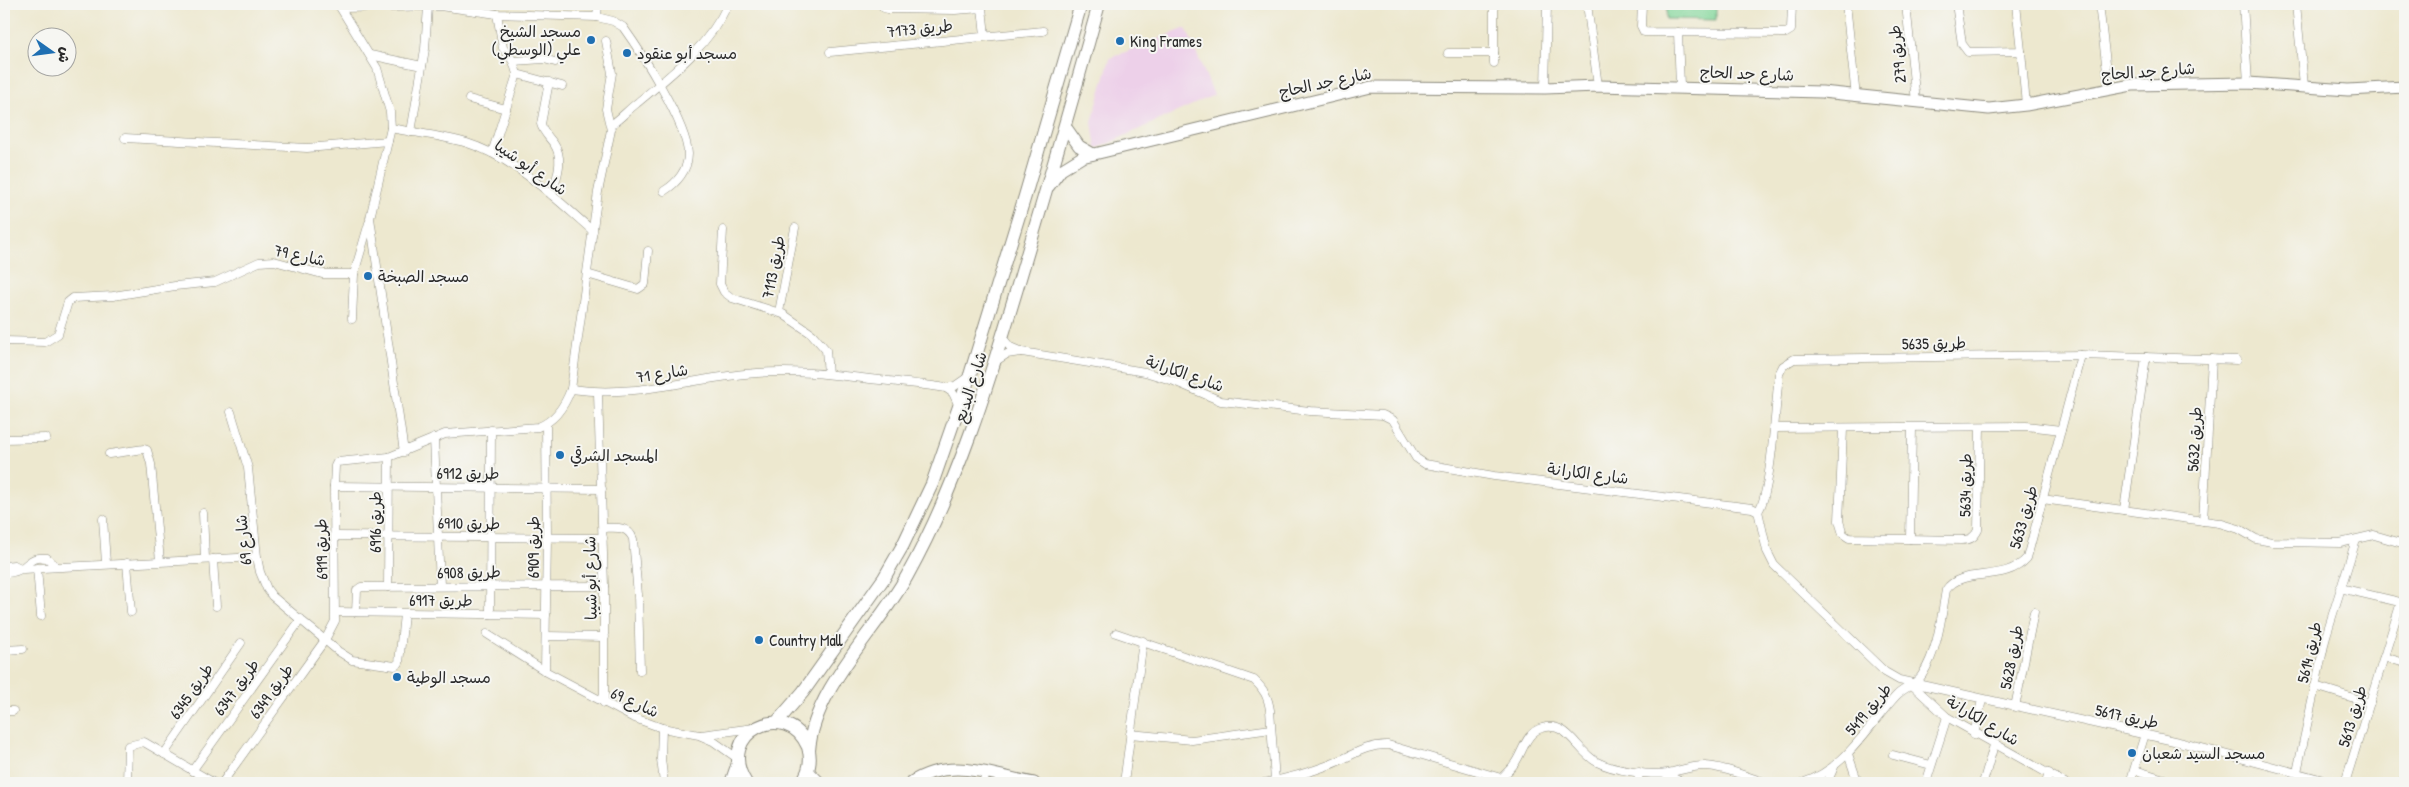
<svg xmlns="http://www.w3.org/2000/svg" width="2409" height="787" viewBox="0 0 2409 787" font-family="'Patrick Hand','Playpen Sans Arabic',sans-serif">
<rect width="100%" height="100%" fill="#f6f6f2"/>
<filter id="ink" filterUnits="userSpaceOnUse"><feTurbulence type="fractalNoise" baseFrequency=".02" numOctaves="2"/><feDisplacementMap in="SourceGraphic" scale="10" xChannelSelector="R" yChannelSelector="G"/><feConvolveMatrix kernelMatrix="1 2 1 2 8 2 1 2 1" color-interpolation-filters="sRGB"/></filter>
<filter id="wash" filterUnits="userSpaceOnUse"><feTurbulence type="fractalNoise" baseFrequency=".0096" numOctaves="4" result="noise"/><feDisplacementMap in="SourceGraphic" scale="20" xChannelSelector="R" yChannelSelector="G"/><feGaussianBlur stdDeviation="1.12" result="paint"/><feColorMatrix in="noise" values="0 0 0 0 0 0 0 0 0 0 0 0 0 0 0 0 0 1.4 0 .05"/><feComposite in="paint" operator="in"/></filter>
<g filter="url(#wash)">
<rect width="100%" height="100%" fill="#ede8cf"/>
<polygon fill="#edd0e9" points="1186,28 1214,95 1096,149 1092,122 1110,58"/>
<polygon fill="#81d699" stroke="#568062" points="1667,4 1716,4 1716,20 1666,19"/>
</g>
<g filter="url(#ink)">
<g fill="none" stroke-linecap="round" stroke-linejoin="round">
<g stroke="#8c8a7d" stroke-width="9">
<g id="street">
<polyline points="338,4 377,68 390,112 391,128 370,218 404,452"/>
<polyline points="881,4 884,8 888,9 955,10 982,8 985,35"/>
<polyline points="1587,4 1598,86"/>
<polyline points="1642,4 1641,26 1644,32 1786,33 1791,30 1792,4"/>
<polyline points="1846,4 1856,97"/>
<polyline points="1906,4 1916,102"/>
<polyline points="1956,4 1962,44 1968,52 2021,51 2016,4"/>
<polyline points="2099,4 2109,88"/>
<polyline points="2243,4 2248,83"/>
<polyline points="2296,4 2304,86"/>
<path d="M341,8L440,6L497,14L597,17L613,21L623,27C641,52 687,124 688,154C688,170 677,183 664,191"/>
<polyline points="597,17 598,4"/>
<polyline points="1678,32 1680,87"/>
<polyline points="2021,51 2026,105"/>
<polyline points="830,52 1043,31"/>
<polyline points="1448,53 1494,53"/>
<polyline points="370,55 422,66"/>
<polyline points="513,61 544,59 555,62"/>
<polyline points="1494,63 1494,4"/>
<polyline points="517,74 562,86"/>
<path d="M549,82L541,124C543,132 549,137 554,144C565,160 556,178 552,195"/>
<polyline points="1545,88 1547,4"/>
<polyline points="469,99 506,109"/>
<path d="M611,125C620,119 628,110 637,103C672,74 709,46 728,4"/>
<path d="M391,128C416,133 443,136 467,143C515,158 556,199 593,231"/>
<polyline points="411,132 425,49 428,7"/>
<polyline points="125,138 307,148 388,141"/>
<polyline points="492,153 517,74 513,61 503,48 497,14"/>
<polyline points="723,230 720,284 724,292 732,298 783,314 812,334 826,350 828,374"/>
<polyline points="587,274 638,289 645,284 648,251"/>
<polyline points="779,312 795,228"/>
<polyline points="352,319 354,274 369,223"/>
<polyline points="1002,337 1010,347 1022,352 1145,372 1174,381 1221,401 1310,411 1383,415 1393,420 1416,458 1425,464 1494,476 1752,508 1758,511 1767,551 1774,565 1885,672 1899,680 2183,743 2335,783"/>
<polyline points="4,341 45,342 58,334 68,302 73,298 113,296 175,286 215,282 259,262 274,261 322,274 354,274"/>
<polyline points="996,361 1007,354 1020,352"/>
<polyline points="946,388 953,393 959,406"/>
<path d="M571,389C632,398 685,380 745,374C787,369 829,374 870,379C896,382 921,384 946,388L955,386L968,377"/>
<polyline points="598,393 604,586 604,703"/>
<polyline points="231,412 248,468 257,557 260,572 267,589 272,596 338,651 352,660 395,666 399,663 404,614"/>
<polyline points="1773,428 2026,426 2061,430"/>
<path d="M1843,429L1839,521L1843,534L1849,538L1961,540C1970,540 1974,538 1978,530L1980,427"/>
<polyline points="434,438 440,586"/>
<polyline points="4,439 46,438"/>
<polyline points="109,454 144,449 147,450 151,464 160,561"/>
<polyline points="334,486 602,489"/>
<polyline points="2042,499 2219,523 2239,529 2256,539 2272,542 2340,543 2374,535 2405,544"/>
<polyline points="2124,510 2146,357"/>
<path d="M1758,511C1771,497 1776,399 1779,374L1783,366L1794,359L2081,355L2237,360"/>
<polyline points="203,513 205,559"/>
<polyline points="103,519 106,563"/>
<polyline points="2203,521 2212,359"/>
<path d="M603,528C615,528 628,525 633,539L638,595L640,671"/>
<polyline points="335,536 603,538"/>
<polyline points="1910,539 1912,428"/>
<polyline points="213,559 216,606"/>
<polyline points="127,563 131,612"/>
<polyline points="4,566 14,565 23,569 257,557"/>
<polyline points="37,568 41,616"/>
<path d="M4,573C30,573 23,555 47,558L56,566"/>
<polyline points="388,587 389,457"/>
<polyline points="2340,588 2404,603"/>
<polyline points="336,612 546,615"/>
<polyline points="356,612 357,590 361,587 604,586"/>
<polyline points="490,614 491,430"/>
<path d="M1116,633L1254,680C1264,689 1268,697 1270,710L1275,781"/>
<polyline points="487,634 545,671 632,717 662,728 699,735 713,741 737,758"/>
<polyline points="546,636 605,637"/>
<polyline points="4,650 23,649"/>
<polyline points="2384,657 2405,663"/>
<polyline points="545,671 547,537 546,424"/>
<polyline points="1911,684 1947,717 2065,783"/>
<polyline points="2315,686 2370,703"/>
<polyline points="2015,707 2034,612"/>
<polyline points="4,711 13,711"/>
<polyline points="662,728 661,759 664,783"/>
<polyline points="1130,734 1192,740 1271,729"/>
<polyline points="1974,734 1982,700"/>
<polyline points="701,735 754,728"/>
<polyline points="164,754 241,643"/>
<polyline points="1848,754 1858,783"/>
<polyline points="1893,755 1931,765"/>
<polyline points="2135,770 2177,783"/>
<polyline points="192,771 301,619"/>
<polyline points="2297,772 2326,636 2356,540"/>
<polyline points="1665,774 1684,783"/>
<polyline points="127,783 128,746 144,742 214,783"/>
<path d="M222,783L325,640L335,621L334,486L335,466L337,462L389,457L445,434L538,427C555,421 565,405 571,389L598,192L611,130L606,109L612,73L606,41"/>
<polyline points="984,783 985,774"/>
<polyline points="1124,783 1143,641"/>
<path d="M1264,783C1285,779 1308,773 1329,765C1349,758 1365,744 1388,745L1501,778"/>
<path d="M1497,783C1503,776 1510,770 1515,763C1523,752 1526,732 1542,728C1568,720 1577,752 1597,762C1612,770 1651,776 1668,773C1680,771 1693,765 1706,766C1727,767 1748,778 1768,783"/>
<polyline points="1638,783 1639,772"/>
<path d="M1802,783C1845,770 1867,727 1896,696C1903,688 1917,684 1922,675C1938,650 1941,619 1946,590C1962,566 2004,584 2027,558L2081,355"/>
<polyline points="1827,783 1834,767"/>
<polyline points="1926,783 1947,717"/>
<polyline points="1983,783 1994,745"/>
<polyline points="2046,783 2049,773"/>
<polyline points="2130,783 2145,734"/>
<polyline points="2345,783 2401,602"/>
</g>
</g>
<g stroke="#8c8a7d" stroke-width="13">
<g id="secondary">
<polyline points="1065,126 1079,146 1093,154"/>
<polyline points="1049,186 1061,170 1082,157 1371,87 1545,88 1598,86 1822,92 1989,109 2026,105 2132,85 2248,83 2348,90 2405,87"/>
<polyline points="808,771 820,783"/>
<path d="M910,783C950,756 990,775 1034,783"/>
<polyline points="2404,783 2405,781"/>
</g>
</g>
<g stroke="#8c8a7d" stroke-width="14">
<g id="primary">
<polyline points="776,723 803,692 884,578 903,545 932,484 970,375 1025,196 1081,4"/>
<path d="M809,751C813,689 877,630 907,576C958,484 988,385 1018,285C1046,191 1073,98 1099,4"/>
<polyline points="731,783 738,763"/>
<path d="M746,783C714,733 787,697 808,747C812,760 809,773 801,783"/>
</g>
</g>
<use href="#street" stroke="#fff" stroke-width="8"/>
<use href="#secondary" stroke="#fff" stroke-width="11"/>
<use href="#primary" stroke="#fff" stroke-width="12"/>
</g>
</g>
<g fill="#1f6fb2" stroke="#f6f6f2" stroke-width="2">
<circle cx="591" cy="40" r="5"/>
<circle cx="1120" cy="41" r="5"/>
<circle cx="627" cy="53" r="5"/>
<circle cx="368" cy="276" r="5"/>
<circle cx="560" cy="455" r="5"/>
<circle cx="759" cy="640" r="5"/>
<circle cx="397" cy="677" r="5"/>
<circle cx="2132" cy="753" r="5"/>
</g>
<g text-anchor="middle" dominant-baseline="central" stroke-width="4" stroke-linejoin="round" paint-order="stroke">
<g font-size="16" fill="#2b2b2b" stroke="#f6f6f2">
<text transform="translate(920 28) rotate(-6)">طريق 7173</text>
<text transform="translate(1897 54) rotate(-96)">طريق 279</text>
<text transform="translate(2148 71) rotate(-4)">شارع جد الحاج</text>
<text transform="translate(1747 73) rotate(2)">شارع جد الحاج</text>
<text transform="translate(1325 82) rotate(-12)">شارع جد الحاج</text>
<text transform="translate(531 167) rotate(35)">شارع أبو شيبا</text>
<text transform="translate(300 255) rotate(12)">شارع 79</text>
<text transform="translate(773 267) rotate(-79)">طريق 7113</text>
<text transform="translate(1934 343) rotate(-1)">طريق 5635</text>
<text transform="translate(662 373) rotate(-9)">شارع 71</text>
<text transform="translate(1185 373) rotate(19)">شارع الكارانة</text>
<text transform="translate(970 387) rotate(-72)">شارع البديع</text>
<text transform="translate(2194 439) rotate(-87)">طريق 5632</text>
<text x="468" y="473">طريق 6912</text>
<text transform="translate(1588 473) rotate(7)">شارع الكارانة</text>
<text transform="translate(1965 485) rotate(-89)">طريق 5634</text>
<text transform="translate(2023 517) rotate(-74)">طريق 5633</text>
<text transform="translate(375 522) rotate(-90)">طريق 6916</text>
<text transform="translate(469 523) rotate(1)">طريق 6910</text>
<text transform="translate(243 540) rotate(-96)">شارع 69</text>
<text transform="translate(533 547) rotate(-90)">طريق 6909</text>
<text transform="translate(321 549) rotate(-91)">طريق 6919</text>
<text transform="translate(469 572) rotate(-1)">طريق 6908</text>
<text transform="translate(590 578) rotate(-91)">شارع أبو شيبا</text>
<text x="441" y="600">طريق 6917</text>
<text transform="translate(2309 652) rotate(-77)">طريق 5614</text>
<text transform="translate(2011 657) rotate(-79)">طريق 5628</text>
<text transform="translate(236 687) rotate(-54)">طريق 6347</text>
<text transform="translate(191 691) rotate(-55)">طريق 6345</text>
<text transform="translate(271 691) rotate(-54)">طريق 6349</text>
<text transform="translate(635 702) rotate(24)">شارع 69</text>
<text transform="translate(1868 709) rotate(-50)">طريق 5419</text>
<text transform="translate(2127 716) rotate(12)">طريق 5617</text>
<text transform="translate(2352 716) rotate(-73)">طريق 5613</text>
<text transform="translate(1983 720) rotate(31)">شارع الكارانة</text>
</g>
<g font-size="16" fill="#2b2b2b" stroke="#f6f6f2" text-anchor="start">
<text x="581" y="31" text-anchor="end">مسجد الشيخ<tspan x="581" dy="18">علي (الوسطي)</tspan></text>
<text x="1130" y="41">King Frames</text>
<text x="637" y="53">مسجد أبو عنقود</text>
<text x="378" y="276">مسجد الصبخة</text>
<text x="570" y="455">المسجد الشرقي</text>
<text x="769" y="640">Country Mall</text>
<text x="407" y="677">مسجد الوطية</text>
<text x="2142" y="753">مسجد السيد شعبان</text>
</g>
</g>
<rect width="2409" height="787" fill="none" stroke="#f6f6f2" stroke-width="20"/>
<g transform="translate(52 52) rotate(104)"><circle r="24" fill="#f6f6f2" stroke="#a5a5a2"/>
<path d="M0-4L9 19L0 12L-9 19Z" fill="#1f6fb2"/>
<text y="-8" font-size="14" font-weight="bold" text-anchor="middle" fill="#2b2b2b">ش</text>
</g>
</svg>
